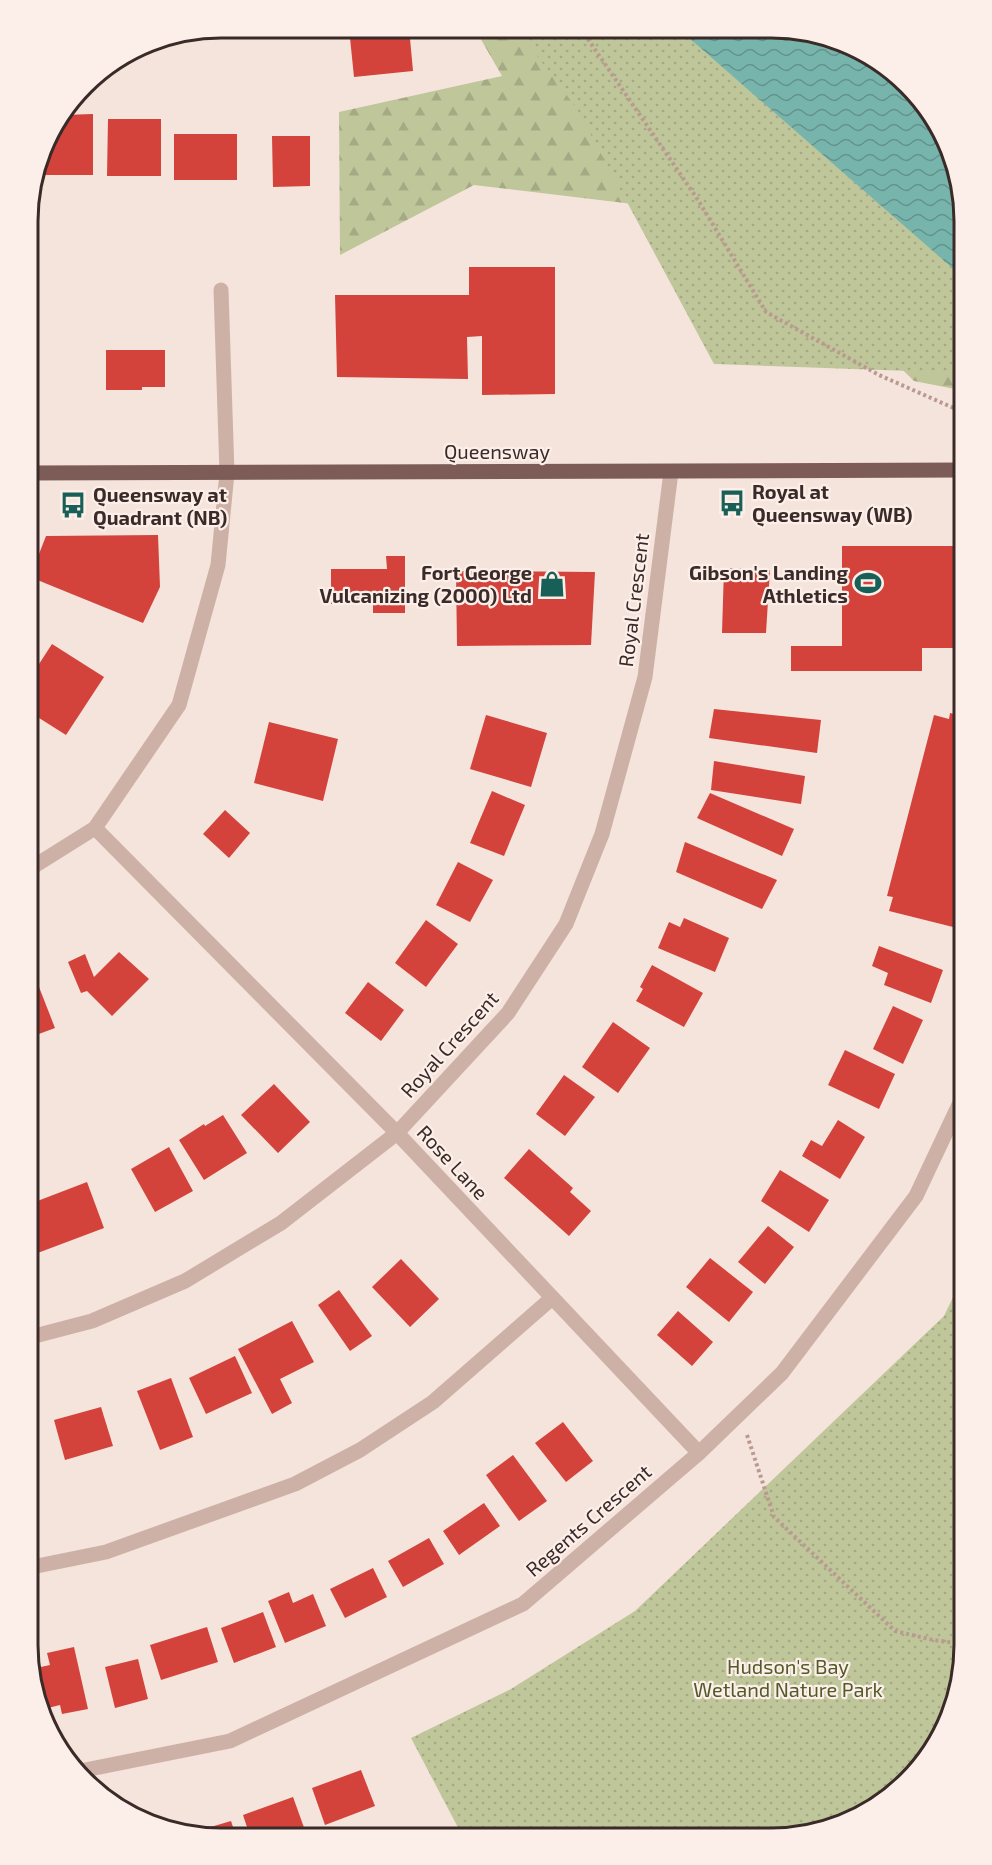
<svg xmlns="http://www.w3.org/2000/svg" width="992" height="1865" viewBox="0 0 992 1865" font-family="'Exo 2',sans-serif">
<defs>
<pattern id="forest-firs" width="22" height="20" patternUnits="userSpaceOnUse" patternTransform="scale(1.5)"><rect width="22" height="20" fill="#bfc69a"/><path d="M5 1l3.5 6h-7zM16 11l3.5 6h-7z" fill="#a5aa85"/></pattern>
<pattern id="park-dots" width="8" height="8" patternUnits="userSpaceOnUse" patternTransform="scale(1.5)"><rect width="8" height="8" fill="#bfc69a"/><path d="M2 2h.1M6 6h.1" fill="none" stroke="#a5aa85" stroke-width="1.8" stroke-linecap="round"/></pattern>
<pattern id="water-waves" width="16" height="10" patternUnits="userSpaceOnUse" patternTransform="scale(1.5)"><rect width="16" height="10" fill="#77b5ac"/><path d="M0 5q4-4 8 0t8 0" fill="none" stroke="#63938c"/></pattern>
</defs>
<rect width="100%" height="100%" fill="#f5e4dc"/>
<polygon fill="url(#forest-firs)" points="475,29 631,30 891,260 965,382 965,391 914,381 835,303 666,208 474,185 340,255 339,112 502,76"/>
<g fill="url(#park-dots)">
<polygon points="517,29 809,31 899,75 955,158 965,221 965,373 714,364 577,109"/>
<polygon points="965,1272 965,1657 950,1718 925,1762 879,1805 834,1828 771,1838 463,1837 411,1738 511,1689 635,1611 944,1316"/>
</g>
<polygon fill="url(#water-waves)" points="680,30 809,31 899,75 955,158 965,221 965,279"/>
<g fill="#d3433b">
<polygon points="349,28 409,28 413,71 354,77"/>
<polygon points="93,114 93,175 39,175 39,163 45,141 54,141 54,125 63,115"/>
<polygon points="108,119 161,119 161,176 107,176"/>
<rect x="174" y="134" width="63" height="46"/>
<polygon points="272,136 310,136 310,186 273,187"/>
<polygon points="469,267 555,267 555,394 482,395 482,336 467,337 468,379 337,377 335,295 469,295"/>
<polygon points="106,350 165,350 165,387 142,387 142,390 106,390"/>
<polygon points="158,535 160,587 143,623 30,577 46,536"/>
<polygon points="842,546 965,546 965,648 922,648 922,671 791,671 791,646 842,646"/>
<polygon points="386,556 405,556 405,613 373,613 373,604 331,604 331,569 387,569"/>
<polygon points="724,568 770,570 766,633 722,633"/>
<polygon points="456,571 595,572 591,645 457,646"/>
<polygon points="52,644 104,677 66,735 28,711 28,681"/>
<polygon points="714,709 821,720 817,753 709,738"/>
<polygon points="950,713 965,717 965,930 889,911 893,897 887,896 934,715 949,719"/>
<polygon points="486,715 547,733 531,787 470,769"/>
<polygon points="269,722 338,739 323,801 254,783"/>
<polygon points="714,761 805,776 801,804 711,790"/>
<polygon points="492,791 525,805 504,856 470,843"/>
<polygon points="710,793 794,829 782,856 697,818"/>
<polygon points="225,810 250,833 229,858 203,834"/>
<polygon points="685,842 777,880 762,909 676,872"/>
<polygon points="458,862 493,880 470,922 436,905"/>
<polygon points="684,918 729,938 715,972 658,948 669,922 680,927"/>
<polygon points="426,920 458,944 426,987 395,963"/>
<polygon points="879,946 943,970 931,1003 884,985 888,973 872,966"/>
<polygon points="119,952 149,979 112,1016 87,991 81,993 68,962 85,954 94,977"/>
<polygon points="652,965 703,993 684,1027 636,1001 643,989 640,987"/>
<polygon points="368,982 404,1010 381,1041 345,1013"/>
<polygon points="39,987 55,1028 28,1038 28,992"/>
<polygon points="893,1006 923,1020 903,1064 873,1049"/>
<polygon points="613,1022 650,1048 618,1093 582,1067"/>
<polygon points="845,1050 895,1074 879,1109 828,1085"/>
<polygon points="564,1075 595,1097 565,1136 536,1114"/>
<polygon points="274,1084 310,1122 278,1153 241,1115"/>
<polygon points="223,1115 247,1153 204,1180 179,1140 204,1124 205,1126"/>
<polygon points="838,1120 865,1137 840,1179 802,1156 811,1140 822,1146"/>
<polygon points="169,1147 193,1191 155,1212 131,1169"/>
<polygon points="529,1149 573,1188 570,1192 591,1211 569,1236 504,1178"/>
<polygon points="780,1170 829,1200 809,1232 761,1201"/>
<polygon points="87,1182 104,1228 27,1257 27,1205"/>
<polygon points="768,1226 794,1247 765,1284 738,1262"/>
<polygon points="710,1258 753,1292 729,1322 686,1287"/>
<polygon points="401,1259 439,1299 410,1327 372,1287"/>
<polygon points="339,1290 372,1336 350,1351 318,1305"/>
<polygon points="678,1311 713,1342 692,1366 657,1335"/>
<polygon points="292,1321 314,1362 280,1379 292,1403 272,1414 238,1349"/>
<polygon points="235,1356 252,1393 206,1414 189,1378"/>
<polygon points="171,1378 193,1437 160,1450 137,1391"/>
<polygon points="101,1407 113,1446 65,1460 54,1420"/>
<polygon points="563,1422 593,1461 566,1482 535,1443"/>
<polygon points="513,1455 547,1501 519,1521 486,1475"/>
<polygon points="484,1503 500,1526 459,1555 443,1531"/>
<polygon points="429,1538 444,1564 403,1587 388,1561"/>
<polygon points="373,1568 387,1597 345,1618 330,1589"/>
<polygon points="289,1592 293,1603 313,1594 326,1626 285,1643 268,1601"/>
<polygon points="263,1612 276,1647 234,1663 221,1628"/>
<polygon points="207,1627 218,1662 161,1680 150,1645"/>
<polygon points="74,1647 88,1709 62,1714 60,1705 44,1709 36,1668 50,1665 47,1653"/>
<polygon points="138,1659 148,1699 115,1708 105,1667"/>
<polygon points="361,1770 375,1806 325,1825 312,1788"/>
<polygon points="293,1797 306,1833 295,1837 250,1836 243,1815"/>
<polygon points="231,1821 236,1836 195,1836 187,1834"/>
</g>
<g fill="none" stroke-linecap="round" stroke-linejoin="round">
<g stroke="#ba9a90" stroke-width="4" stroke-dasharray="3 3" stroke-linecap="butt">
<polyline points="581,29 698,200 766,312 879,375 965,413"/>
<polyline points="747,1435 774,1517 895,1631 933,1640 965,1644"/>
</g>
<g stroke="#ceb1a6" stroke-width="15">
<polyline points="203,30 245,30 244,27"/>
<polyline points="95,828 397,1133 699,1453"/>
<polyline points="28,870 95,828 179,705 218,565 227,473 221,290"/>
<polyline points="27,1338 92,1321 185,1281 281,1223 397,1133 508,1013 566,924 602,834 645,677 671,472"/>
<polyline points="27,1568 106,1552 295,1484 360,1450 433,1402 552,1298"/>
<polyline points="80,1771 230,1741 523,1604 699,1453 782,1373 916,1196 965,1092"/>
</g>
<polyline stroke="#7d5c57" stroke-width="15" points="28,473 965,470"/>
</g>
<defs>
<g id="bus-bare" transform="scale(2.07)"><path d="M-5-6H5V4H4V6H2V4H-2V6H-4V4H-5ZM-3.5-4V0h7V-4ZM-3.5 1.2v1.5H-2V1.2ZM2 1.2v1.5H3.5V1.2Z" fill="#186057" stroke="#fcefe9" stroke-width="2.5" paint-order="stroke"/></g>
<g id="stadium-bare" transform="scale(2.07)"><path d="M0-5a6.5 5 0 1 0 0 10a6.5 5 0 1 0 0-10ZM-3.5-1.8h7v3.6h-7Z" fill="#186057" stroke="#fcefe9" stroke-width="2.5" paint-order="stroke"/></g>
<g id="shop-bare" transform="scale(2.07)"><path d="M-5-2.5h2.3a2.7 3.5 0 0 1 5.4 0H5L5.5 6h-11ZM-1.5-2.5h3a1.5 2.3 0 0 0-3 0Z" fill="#186057" stroke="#fcefe9" stroke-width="2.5" paint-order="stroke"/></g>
</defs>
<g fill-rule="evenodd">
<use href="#bus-bare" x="732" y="503"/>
<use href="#bus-bare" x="73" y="505"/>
<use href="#stadium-bare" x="868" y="583"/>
<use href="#shop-bare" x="552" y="584"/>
</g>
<g text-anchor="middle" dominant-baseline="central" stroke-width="4.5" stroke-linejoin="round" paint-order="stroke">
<g font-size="20" fill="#3a2a28" stroke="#fcefe9">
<text x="497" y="451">Queensway</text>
<text transform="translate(633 600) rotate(-83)">Royal Crescent</text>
<text transform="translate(449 1044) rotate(-48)">Royal Crescent</text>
<text transform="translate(453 1162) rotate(47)">Rose Lane</text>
<text transform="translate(588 1520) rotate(-41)">Regents Crescent</text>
</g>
<g font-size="20" font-weight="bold" fill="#3a2a28" stroke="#fcefe9" text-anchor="start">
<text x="752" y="491">Royal at<tspan x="752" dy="23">Queensway (WB)</tspan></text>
<text x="93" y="494">Queensway at<tspan x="93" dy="23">Quadrant (NB)</tspan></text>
<text x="532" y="572" text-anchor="end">Fort George<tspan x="532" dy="23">Vulcanizing (2000) Ltd</tspan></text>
<text x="848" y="572" text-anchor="end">Gibson's Landing<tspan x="848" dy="23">Athletics</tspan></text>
</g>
<g font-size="20" fill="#525b28" stroke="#fcefe9">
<text x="788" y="1666">Hudson's Bay<tspan x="788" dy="23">Wetland Nature Park</tspan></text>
</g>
</g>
<path d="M0 0H992V1865H0ZM221 38H771A183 183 0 0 1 954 221V1645A183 183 0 0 1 771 1828H221A183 183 0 0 1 38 1645V221A183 183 0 0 1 221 38Z" fill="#fcefe9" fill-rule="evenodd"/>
<path fill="none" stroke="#3a2a28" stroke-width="3" d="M221 38H771A183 183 0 0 1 954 221V1645A183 183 0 0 1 771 1828H221A183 183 0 0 1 38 1645V221A183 183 0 0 1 221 38Z"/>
</svg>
